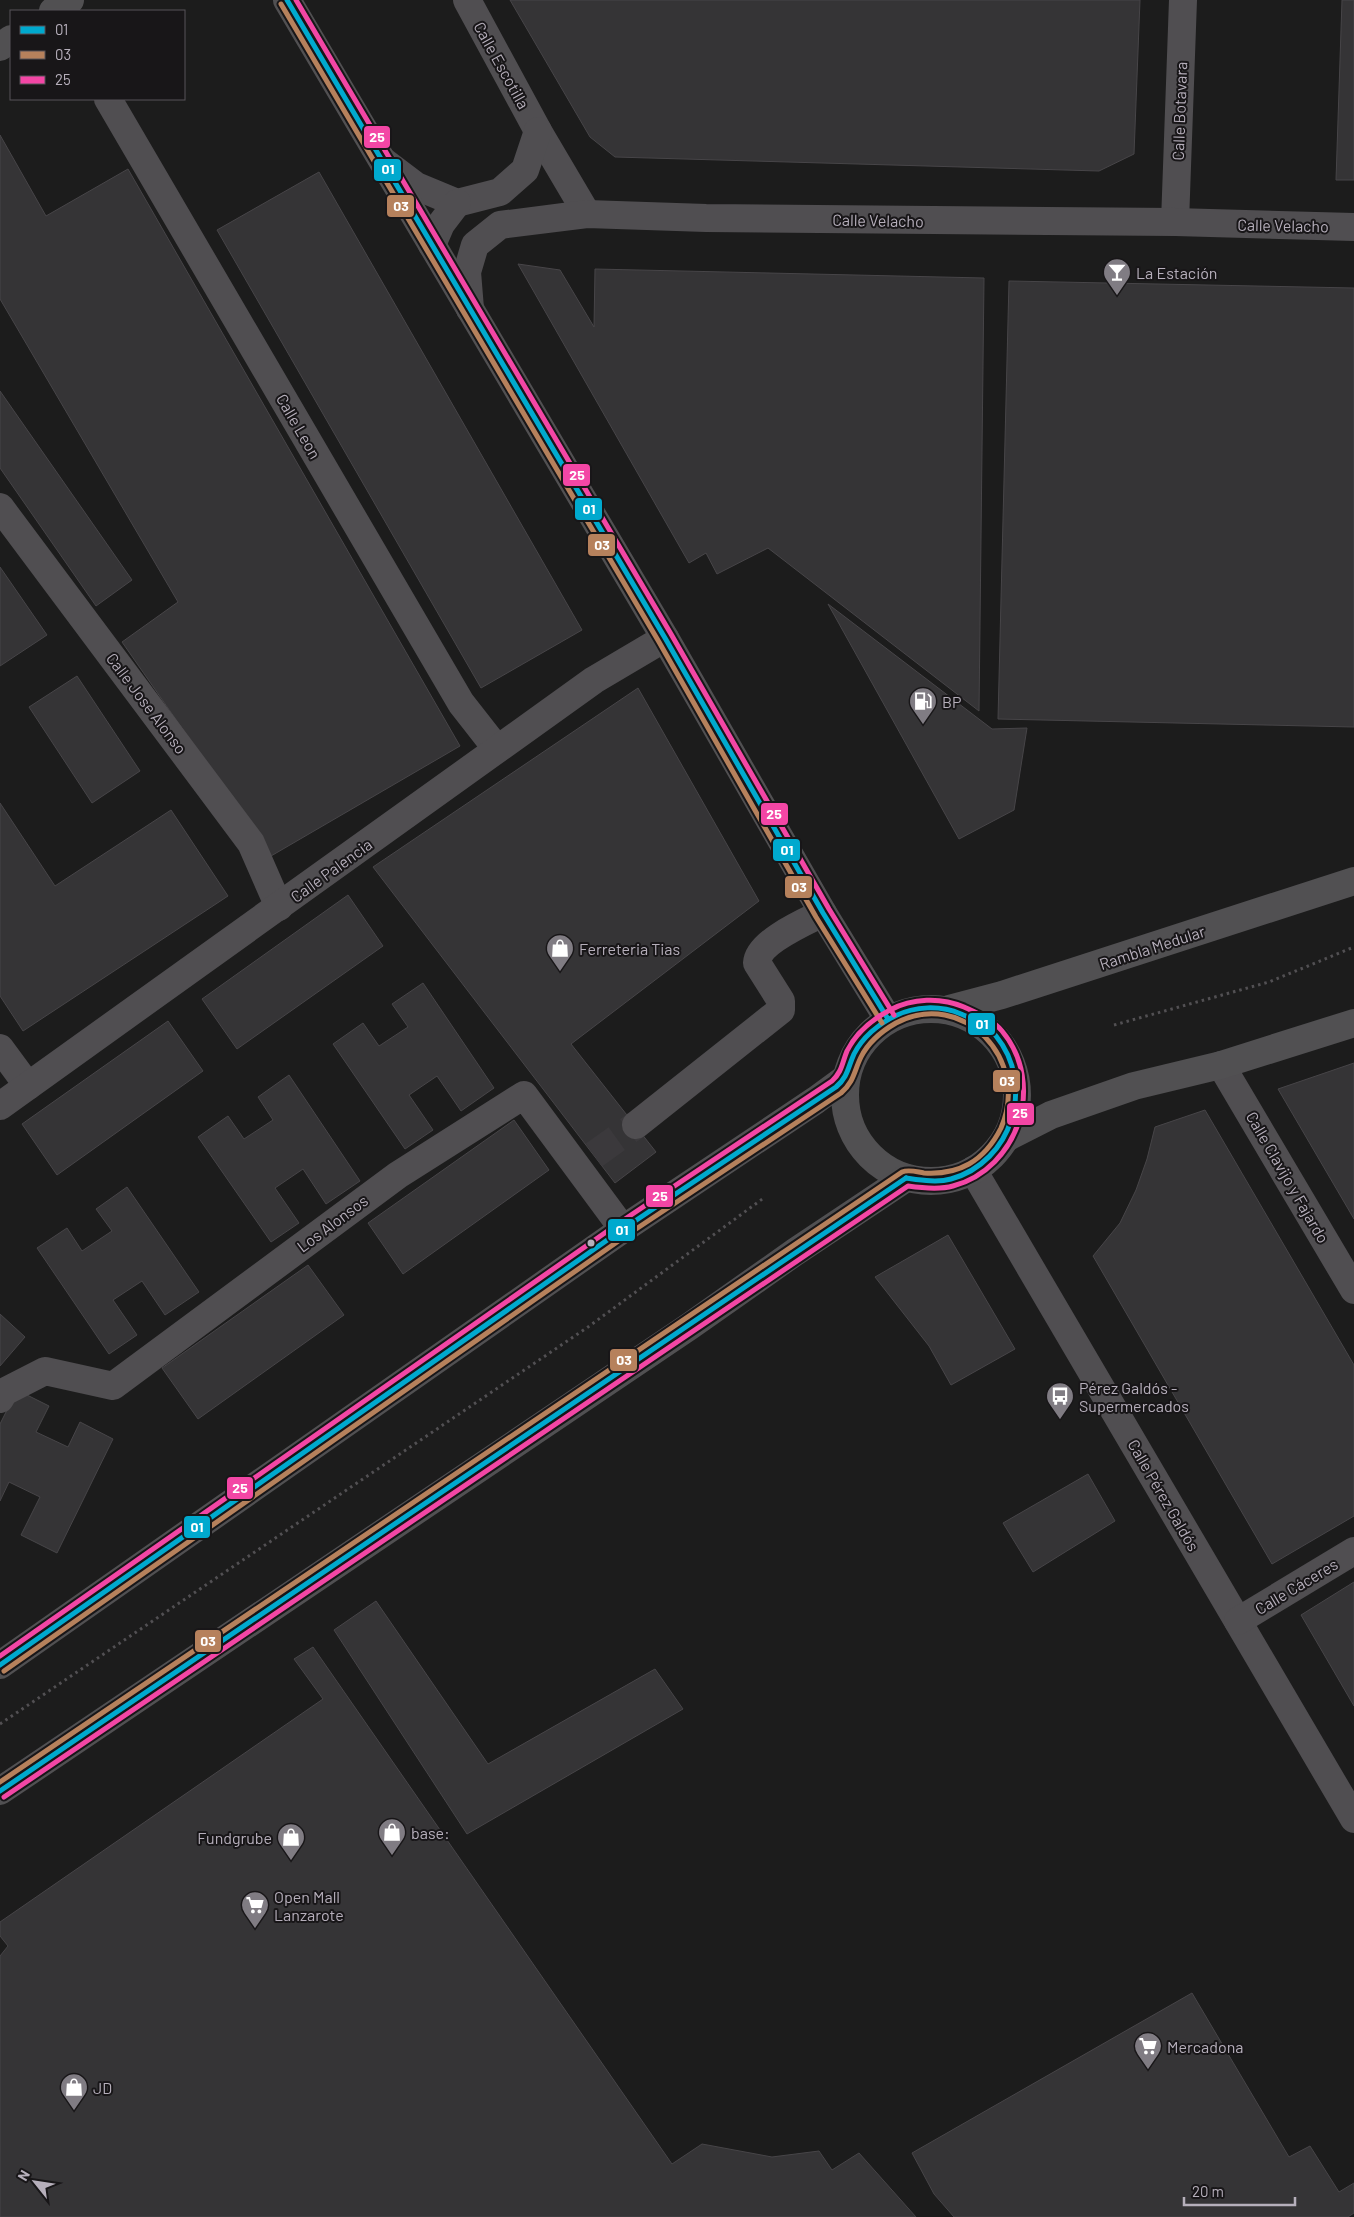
<svg xmlns="http://www.w3.org/2000/svg" width="1354" height="2217" viewBox="0 0 1354 2217" font-family="Barlow,sans-serif">
<rect width="100%" height="100%" fill="#1c1c1c"/>
<g fill="#353436" stroke="#474548">
<polygon points="510,0 1140,0 1134,154 1099,171 615,157 590,137"/>
<polygon points="1342,0 1354,0 1354,180 1336,180"/>
<polygon points="0,135 46,216 128,169 460,746 271,856 122,642 178,602 0,299"/>
<polygon points="319,172 582,630 481,688 217,230"/>
<polygon points="518,264 560,270 594,327 595,269 984,278 979,711 768,548 717,574 706,553 689,563"/>
<polygon points="1009,281 1354,288 1354,727 998,719"/>
<polygon points="0,391 132,580 96,606 0,468"/>
<polygon points="0,567 47,635 0,666"/>
<polygon points="828,604 992,729 1027,728 1014,810 959,839"/>
<polygon points="77,676 140,771 92,803 29,707"/>
<polygon points="638,688 759,901 571,1044 656,1152 615,1183 373,867"/>
<polygon points="0,803 55,886 171,810 228,896 23,1031 0,996"/>
<polygon points="348,895 383,946 237,1049 202,999"/>
<polygon points="423,983 494,1088 461,1111 437,1076 409,1095 433,1130 405,1149 333,1044 363,1023 379,1046 408,1027 392,1004"/>
<polygon points="168,1021 203,1071 57,1175 22,1124"/>
<polygon points="1354,1063 1354,1219 1278,1089"/>
<polygon points="289,1075 360,1181 326,1204 303,1169 275,1188 299,1223 271,1242 198,1137 228,1116 244,1139 273,1120 258,1097"/>
<polygon points="1205,1110 1354,1365 1354,1516 1272,1564 1093,1256 1120,1223 1136,1190 1147,1159 1155,1127"/>
<polygon points="514,1120 549,1170 403,1274 368,1223"/>
<polygon points="127,1187 199,1292 165,1315 142,1281 113,1300 137,1335 109,1354 37,1248 67,1228 82,1251 112,1231 96,1209"/>
<polygon points="948,1235 1015,1349 951,1385 929,1346 875,1277"/>
<polygon points="308,1265 344,1315 198,1419 162,1368"/>
<polygon points="0,1314 25,1337 0,1366"/>
<polygon points="17,1390 49,1406 36,1432 68,1447 80,1422 113,1439 57,1553 21,1535 40,1497 9,1482 0,1501 0,1424"/>
<polygon points="1088,1474 1115,1521 1033,1572 1003,1523"/>
<polygon points="1354,1582 1354,1706 1301,1615"/>
<polygon points="376,1601 488,1764 655,1669 683,1709 467,1834 334,1630"/>
<polygon points="313,1647 672,2164 702,2144 772,2157 819,2151 832,2170 859,2153 916,2217 0,2217 0,1956 8,1946 0,1936 0,1922 323,1699 294,1659"/>
<polygon points="1192,1993 1289,2157 1310,2146 1339,2192 1354,2183 1354,2213 1348,2217 954,2217 934,2194 912,2153"/>
</g>
<g fill="none" stroke-linecap="round" stroke-linejoin="round">
<polyline stroke="#3b393c" stroke-width="28" stroke-dasharray="28 14" stroke-linecap="butt" points="594,1155 636,1125"/>
<g stroke="#525053" stroke-width="3" stroke-dasharray="2.5 4" stroke-linecap="butt">
<polyline points="1114,1025 1269,982 1354,947"/>
<polyline points="0,1724 588,1327 765,1197"/>
</g>
<g stroke="#504e51" stroke-width="28">
<polyline points="467,0 538,131 587,214"/>
<polyline points="108,99 461,703 497,749"/>
<polyline points="383,161 416,186 457,203 500,192 525,170 538,131"/>
<polyline points="1175,222 1183,0"/>
<polyline points="432,245 441,224 457,203"/>
<polyline points="470,309 467,272 475,245 500,225 587,214 706,218 1175,222 1354,227"/>
<polyline points="0,507 251,843 279,907"/>
<polyline points="0,1048 28,1086"/>
<polyline points="1221,1065 1354,1290"/>
<polyline points="0,1106 594,680 665,638"/>
<path d="M636,1125L781,1010V1001L757,963C758,942 805,922 823,913"/>
<polyline points="973,1170 1354,1819"/>
<polyline points="0,1399 4,1392 45,1371 113,1386 398,1175 524,1095 623,1229"/>
<polyline points="1238,1621 1354,1551"/>
</g>
<g stroke="#515052" stroke-width="28">
<polyline points="287,0 665,638 823,913 888,1019"/>
<polyline points="53,11 70,0"/>
<polyline points="0,47 11,39"/>
<circle cx="931" cy="1095" r="86"/>
<polyline points="949,1009 1002,995 1354,881"/>
<polyline points="1006,1138 1051,1115 1134,1086 1221,1065 1354,1023"/>
<polyline points="0,1665 623,1229 816,1100 846,1078"/>
<polyline points="0,1791 690,1326 795,1252 906,1178"/>
</g>
<g stroke="#181618" stroke-width="9">
<g id="bus-1">
<polyline points="287,0 665,638 823,913 888,1019"/>
<path d="M0,1665L623,1229L836,1087C848,1077 848,1067 854,1054C862,1038 878,1024 895,1016C915,1006 940,1005 961,1014C973,1019 987,1025 996,1036C1036,1085 1012,1162 951,1179C937,1183 920,1180 906,1178"/>
<polyline points="0,1791 906,1178"/>
</g>
</g>
<g stroke="#181618" stroke-width="9">
<g id="bus-2">
<polyline points="281,4 659,642 816,917 882,1023"/>
<path d="M0,1782L902,1172C909,1169 917,1172 924,1173C940,1174 955,1172 969,1164C983,1156 994,1142 1001,1128C1031,1060 963,988 896,1023C882,1031 868,1043 861,1057C854,1071 854,1082 841,1093L627,1235L4,1671"/>
</g>
</g>
<g stroke="#181618" stroke-width="9">
<g id="bus-3">
<polyline points="296,0 671,634 829,909 894,1015"/>
<path d="M0,1656L619,1223L832,1081C842,1072 842,1063 847,1051C856,1033 873,1019 890,1010C912,998 941,997 964,1007C977,1013 992,1019 1002,1031C1046,1084 1019,1168 953,1186C939,1190 922,1188 908,1186L4,1797"/>
</g>
</g>
<use href="#bus-1" stroke="#00a9ce" stroke-width="5"/>
<use href="#bus-2" stroke="#b6815c" stroke-width="5"/>
<use href="#bus-3" stroke="#f346a5" stroke-width="5"/>
</g>
<defs>
<g id="bar-pin" transform="scale(1.4375)"><path d="M0 17L-7.5 6A9.5 9.5 0 1 1 7.5 6Z" fill="#807c83" stroke="#181618"/><path d="M-6-5H6L.8 .8V4.5H3.5V6h-7V4.5H-.8V.8Z" fill="#fff"/></g>
<g id="fuel-pin" transform="scale(1.4375)"><path d="M0 17L-7.5 6A9.5 9.5 0 1 1 7.5 6Z" fill="#807c83" stroke="#181618"/><path d="M-5.5-6h7V0h2V4h1.3V-2.5L3-4.5l.8-.8L6-3V5H2.5V1h-1V6h-7ZM-4.2-4.7v3.2H.2V-4.7Z" fill="#fff"/></g>
<g id="shop-pin" transform="scale(1.4375)"><path d="M0 17L-7.5 6A9.5 9.5 0 1 1 7.5 6Z" fill="#807c83" stroke="#181618"/><path d="M-5-2.5h2.3a2.7 3.5 0 0 1 5.4 0H5L5.5 6h-11ZM-1.5-2.5h3a1.5 2.3 0 0 0-3 0Z" fill="#fff"/></g>
<g id="bus-pin" transform="scale(1.4375)"><path d="M0 17L-7.5 6A9.5 9.5 0 1 1 7.5 6Z" fill="#807c83" stroke="#181618"/><path d="M-5-6H5V4H4V6H2V4H-2V6H-4V4H-5ZM-3.5-4V0h7V-4ZM-3.5 1.2v1.5H-2V1.2ZM2 1.2v1.5H3.5V1.2Z" fill="#fff"/></g>
<g id="supermarket-pin" transform="scale(1.4375)"><path d="M0 17L-7.5 6A9.5 9.5 0 1 1 7.5 6Z" fill="#807c83" stroke="#181618"/><path d="M-6-5.5h2.5l.6 2H6L4.5 2H-2.5L-4.4-4H-6ZM-1.5 3.2a1.3 1.3 0 1 0 .1 0ZM3 3.2a1.3 1.3 0 1 0 .1 0Z" fill="#fff"/></g>
</defs>
<g fill-rule="evenodd">
<use href="#bar-pin" x="1117" y="272"/>
<use href="#fuel-pin" x="923" y="701"/>
<use href="#shop-pin" x="560" y="948"/>
<use href="#bus-pin" x="1060" y="1396"/>
<use href="#shop-pin" x="392" y="1832"/>
<use href="#shop-pin" x="291" y="1837"/>
<use href="#supermarket-pin" x="255" y="1905"/>
<use href="#supermarket-pin" x="1148" y="2046"/>
<use href="#shop-pin" x="74" y="2087"/>
</g>
<circle fill="#b6afbb" stroke="#181618" stroke-width="2" cx="591" cy="1243" r="4.5"/>
<g text-anchor="middle" dominant-baseline="central" stroke-width="4" stroke-linejoin="round" paint-order="stroke">
<g font-size="16" fill="#b6afbb" stroke="#181618">
<text transform="translate(502 65) rotate(61)">Calle Escotilla</text>
<text transform="translate(1179 111) rotate(-88)">Calle Botavara</text>
<text transform="translate(878 220) rotate(1)">Calle Velacho</text>
<text transform="translate(1283 225) rotate(1)">Calle Velacho</text>
<text transform="translate(299 426) rotate(60)">Calle Leon</text>
<text transform="translate(147 703) rotate(53)">Calle Jose Alonso</text>
<text transform="translate(331 870) rotate(-36)">Calle Palencia</text>
<text transform="translate(1152 947) rotate(-18)">Rambla Medular</text>
<text transform="translate(1288 1177) rotate(60)">Calle Clavijo y Fajardo</text>
<text transform="translate(332 1223) rotate(-37)">Los Alonsos</text>
<text transform="translate(1164 1495) rotate(60)">Calle Pérez Galdós</text>
<text transform="translate(1296 1586) rotate(-31)">Calle Cáceres</text>
</g>
<g font-size="16" fill="#b6afbb" stroke="#181618" text-anchor="start">
<text x="1136" y="272">La Estación</text>
<text x="942" y="701">BP</text>
<text x="579" y="948">Ferreteria Tias</text>
<text x="1079" y="1387">Pérez Galdós -<tspan x="1079" dy="18">Supermercados</tspan></text>
<text x="411" y="1832">base:</text>
<text x="272" y="1837" text-anchor="end">Fundgrube</text>
<text x="274" y="1896">Open Mall<tspan x="274" dy="18">Lanzarote</tspan></text>
<text x="1167" y="2046">Mercadona</text>
<text x="93" y="2087">JD</text>
</g>
</g>
<g stroke="#181618" stroke-width="2">
<rect x="363" y="125" width="28" height="24" rx="5" fill="#f346a5"/>
<rect x="373" y="158" width="29" height="24" rx="5" fill="#00a9ce"/>
<rect x="386" y="194" width="29" height="24" rx="5" fill="#b6815c"/>
<rect x="562" y="463" width="29" height="24" rx="5" fill="#f346a5"/>
<rect x="574" y="497" width="29" height="24" rx="5" fill="#00a9ce"/>
<rect x="587" y="533" width="29" height="24" rx="5" fill="#b6815c"/>
<rect x="760" y="802" width="29" height="24" rx="5" fill="#f346a5"/>
<rect x="772" y="838" width="29" height="24" rx="5" fill="#00a9ce"/>
<rect x="784" y="875" width="29" height="24" rx="5" fill="#b6815c"/>
<rect x="967" y="1012" width="29" height="24" rx="5" fill="#00a9ce"/>
<rect x="992" y="1069" width="29" height="24" rx="5" fill="#b6815c"/>
<rect x="1006" y="1102" width="29" height="24" rx="5" fill="#f346a5"/>
<rect x="645" y="1184" width="29" height="24" rx="5" fill="#f346a5"/>
<rect x="607" y="1218" width="29" height="24" rx="5" fill="#00a9ce"/>
<rect x="609" y="1348" width="29" height="24" rx="5" fill="#b6815c"/>
<rect x="226" y="1476" width="28" height="24" rx="5" fill="#f346a5"/>
<rect x="183" y="1515" width="28" height="24" rx="5" fill="#00a9ce"/>
<rect x="194" y="1629" width="28" height="24" rx="5" fill="#b6815c"/>
</g>
<g font-size="14" text-anchor="middle" font-weight="bold" fill="#fff">
<text x="377" y="142">25</text>
<text x="388" y="174">01</text>
<text x="401" y="211">03</text>
<text x="577" y="480">25</text>
<text x="589" y="514">01</text>
<text x="602" y="550">03</text>
<text x="774" y="819">25</text>
<text x="787" y="855">01</text>
<text x="799" y="892">03</text>
<text x="982" y="1029">01</text>
<text x="1007" y="1086">03</text>
<text x="1020" y="1118">25</text>
<text x="660" y="1201">25</text>
<text x="622" y="1235">01</text>
<text x="624" y="1365">03</text>
<text x="240" y="1493">25</text>
<text x="197" y="1532">01</text>
<text x="208" y="1646">03</text>
</g>
<rect x="10" y="10" width="175" height="90" fill="#181618" stroke="#575359"/>
<rect x="20" y="26" width="25" height="8" fill="#00a9ce" stroke="#575359"/>
<text x="55" y="35" font-size="15" fill="#b6afbb">01</text>
<rect x="20" y="51" width="25" height="8" fill="#b6815c" stroke="#575359"/>
<text x="55" y="60" font-size="15" fill="#b6afbb">03</text>
<rect x="20" y="76" width="25" height="8" fill="#f346a5" stroke="#575359"/>
<text x="55" y="85" font-size="15" fill="#b6afbb">25</text>
<g transform="translate(35 2182) rotate(300)" stroke="#181618" stroke-width="4" paint-order="stroke">
<path d="M0-4L9 19L0 12L-9 19Z" fill="#b6afbb"/>
<text y="-8" font-size="14" font-weight="bold" text-anchor="middle" fill="#b6afbb">N</text>
</g>
<path d="M1184 2197v8h111v-8" fill="none" stroke="#b6afbb" stroke-width="2.5"/>
<text x="1192" y="2197" font-size="15" fill="#b6afbb" stroke="#181618" stroke-width="4" paint-order="stroke">20 m</text>
</svg>
